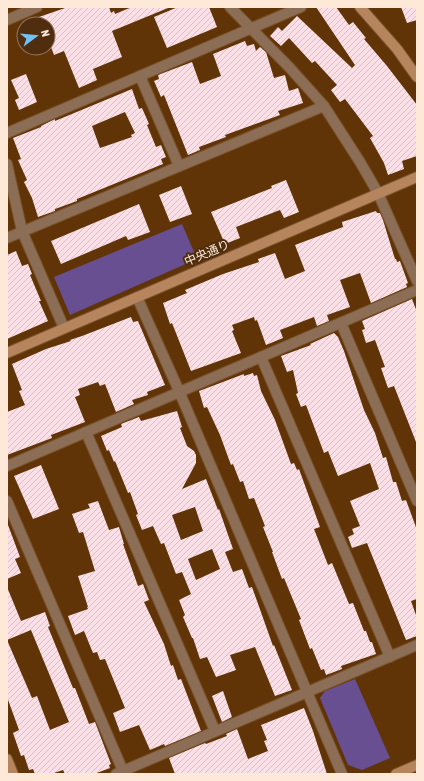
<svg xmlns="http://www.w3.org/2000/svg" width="424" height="781" viewBox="0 0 424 781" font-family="'Asap Condensed','Noto Sans JP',sans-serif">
<defs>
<pattern id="building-hatch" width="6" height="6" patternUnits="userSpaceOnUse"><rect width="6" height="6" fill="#fbdfe6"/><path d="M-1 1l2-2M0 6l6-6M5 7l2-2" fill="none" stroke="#d8c0c5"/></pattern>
</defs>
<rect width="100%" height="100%" fill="#603407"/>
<g fill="#684f92">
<polygon points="182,224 197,259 70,315 54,277"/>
<polygon points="355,679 390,758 362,770 348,765 320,698 325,691"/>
</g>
<g fill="url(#building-hatch)" fill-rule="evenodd">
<polygon points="68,7 109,7 111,13 114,11 115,14 132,7 168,8 112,31 122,57 93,69 97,80 79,88 64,51 54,55 48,39 48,24 42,24 39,17"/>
<polygon points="178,7 209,7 217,27 167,48 154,17"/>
<polygon points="316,7 336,7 349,25 353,22 366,38 364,39 387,66 417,105 417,156 402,161 404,169 388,175 384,163 370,138 373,136 345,99 340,102 331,90 337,85 315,61 312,63 289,38 281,46 270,36 278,27 282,31 297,16 352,68 355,65"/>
<polygon points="401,7 417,7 417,20 407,23"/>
<polygon points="245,41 247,46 254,44 256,51 260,47 266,52 274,78 285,75 289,91 298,88 303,103 278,111 280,115 225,135 226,137 199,147 200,150 188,155 164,95 161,97 154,81 159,79 158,75 192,62 200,84 221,76 213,54"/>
<polygon points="26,74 37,102 19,110 15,100 19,98 11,80"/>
<path d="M132,89L139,109L142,108L149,124L147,125L156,147L161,145L166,157L161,159L163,164L77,199V201L55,209V211L38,217L32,198L24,182L27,180L18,160L21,159L13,138L41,127V126L55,119V121ZM125,112L135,133L131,135L132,137L100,148L92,126Z"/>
<polygon points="286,180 299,212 284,218 280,210 236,227 240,238 225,244 211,212 272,188 271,186"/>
<polygon points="181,186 192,214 170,222 159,195"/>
<polygon points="139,204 150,232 128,240 126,236 61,264 51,241"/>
<polygon points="376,211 377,213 380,213 383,220 395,259 396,259 397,262 400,261 408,283 406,284 407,287 371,303 360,273 340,280 350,307 327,315 329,321 317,326 314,317 280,330 283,338 266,345 257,320 255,321 254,317 232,325 234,330 232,331 241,353 191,371 172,323 170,324 163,303 187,293 185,290 223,274 259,262 258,259 275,253 285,279 305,271 295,245 343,227 342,222"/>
<polygon points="16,251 22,266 28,264 32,274 30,275 41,301 39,301 48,321 7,339 7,255"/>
<polygon points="412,299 417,312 416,442 394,386 388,388 381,368 385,367 375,340 366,343 362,330 365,329 362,321"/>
<polygon points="131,317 133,322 138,321 165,385 147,392 148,395 132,400 134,404 116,412 105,384 100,386 98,382 78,389 80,395 75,397 85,422 51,435 52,438 7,455 7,412 25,405 19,391 22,390 12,364 46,349 71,341 70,340 82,336"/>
<polygon points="334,333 338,337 344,351 364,410 375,433 383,458 386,457 393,482 396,482 402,501 406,500 417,530 417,599 411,601 417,618 417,636 406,640 367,543 352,548 348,537 354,534 352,529 360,526 350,501 379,489 370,463 338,476 328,451 324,453 306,405 301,407 296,394 298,393 293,370 287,372 281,356 311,345 310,344"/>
<polygon points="253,373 254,376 257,375 261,391 275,420 291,464 294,463 297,470 299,469 320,527 314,529 328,565 332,563 349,604 353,603 364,631 366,631 370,642 372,642 376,654 341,666 342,669 326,675 324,669 321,670 312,648 310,649 299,620 301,619 284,578 282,579 272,552 273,552 263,527 265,526 254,498 249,499 243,481 240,482 233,464 231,465 220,435 207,407 204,408 199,391 244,374 244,376"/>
<path d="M177,411L182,427L180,428L187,446L194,451L196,455V463L182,489L206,479L218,510L219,509L233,549L225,552L233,572L242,569L249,588L252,587L273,646L274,645L292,690L275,696L255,647L230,655L236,670L216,677L207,657L200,659L193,638H192L183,617L185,615L179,600L191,594L182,572L176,574L164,543L161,544L153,526L142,530L136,515L138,514L130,492L128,493L115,461L114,462L109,450L107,451L101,436L122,427L121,424L139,417L141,421ZM195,507L203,531L181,540L172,515ZM212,549L220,569L196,580L188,559Z"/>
<polygon points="41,465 59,509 33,519 14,476"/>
<polygon points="98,501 109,530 119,527 124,544 123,544 138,586 143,584 149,600 144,602 164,644 171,666 173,665 178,680 181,679 201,731 165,746 164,744 150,750 139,725 120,732 113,713 125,708 105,659 100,660 97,652 93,653 84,631 75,635 68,616 88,609 87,607 88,607 78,576 95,571 83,532 79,533 72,514 90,508 88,504"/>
<polygon points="7,525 8,525 20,557 15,559 21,573 7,579"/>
<path d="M7,587L21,621L45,612L50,626L48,627L73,688H75L89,724L95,722L111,764L109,765L110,768L94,774H65L63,770L51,774H35L33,769L29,770L24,755L21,756L13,733L19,730L7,697ZM31,630L69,722L50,730L37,696L32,698L7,640Z"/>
<polygon points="223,691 232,717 222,722 212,696"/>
<polygon points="304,708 313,731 327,774 175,774 169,758 205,743 206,744 227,736 226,734 237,729 248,759 268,751 264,741 267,740 261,725"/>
</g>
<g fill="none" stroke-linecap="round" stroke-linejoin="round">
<g stroke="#795128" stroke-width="12">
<g id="street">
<polyline points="230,7 289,67 324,106 360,162 378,193 417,281"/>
<polyline points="7,20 37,7"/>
<polyline points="140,76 179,166"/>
<polyline points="7,133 301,7"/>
<polyline points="7,164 22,231 64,328"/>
<polyline points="7,238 324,106"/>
<polyline points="137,297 179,391 342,774"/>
<polyline points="341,323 417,501"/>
<polyline points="261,357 390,657"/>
<polyline points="86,432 215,731"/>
<polyline points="7,466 417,290"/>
<polyline points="7,501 123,771"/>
<polyline points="116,774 417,645"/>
</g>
</g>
<g stroke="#795128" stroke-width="12">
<g id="secondary">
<polyline points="360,7 397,49 417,77"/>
<polyline points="7,353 417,177"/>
<polyline points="7,759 13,774"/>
<polyline points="396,774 417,765"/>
</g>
</g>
<use href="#street" stroke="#8c6d55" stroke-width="10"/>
<use href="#secondary" stroke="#b6855e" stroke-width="10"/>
</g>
<g text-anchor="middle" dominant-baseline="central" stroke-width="4" stroke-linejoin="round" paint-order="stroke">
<g font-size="12" fill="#fee8d7" stroke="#4f2d0e">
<text transform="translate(207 253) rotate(-23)">中央通り</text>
</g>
</g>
<rect width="424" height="781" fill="none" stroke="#fee8d7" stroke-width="16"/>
<g transform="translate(36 36) rotate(74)"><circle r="19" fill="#4f2d0e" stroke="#95785e"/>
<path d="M0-3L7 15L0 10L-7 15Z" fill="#72c1f5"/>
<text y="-6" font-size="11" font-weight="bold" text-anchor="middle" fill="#fee8d7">N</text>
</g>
</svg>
